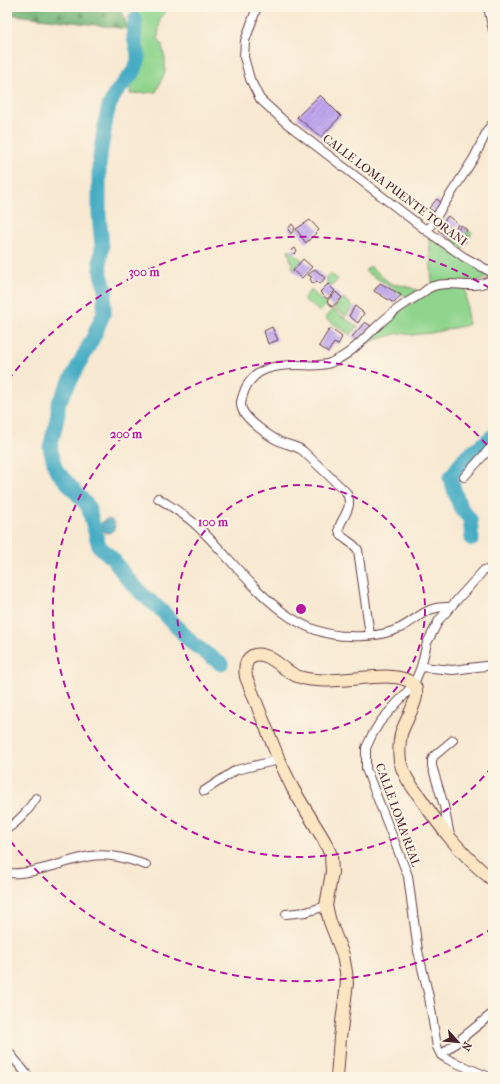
<svg xmlns="http://www.w3.org/2000/svg" width="500" height="1084" viewBox="0 0 500 1084" font-family="'IM FELL French Canon',serif">
<defs>
<pattern id="forest-firs" width="22" height="20" patternUnits="userSpaceOnUse"><rect width="22" height="20" fill="#73b679"/><path d="M5 1l3.5 6h-7zM16 11l3.5 6h-7z" fill="#609363"/></pattern>
<pattern id="park-dots" width="8" height="8" patternUnits="userSpaceOnUse"><rect width="8" height="8" fill="#8fd58e"/><path d="M2 2h.1M6 6h.1" fill="none" stroke="#7db67b" stroke-width="1.8" stroke-linecap="round"/></pattern>
<pattern id="water-rules" width="6" height="5" patternUnits="userSpaceOnUse"><rect width="6" height="5" fill="#44acc4"/><path d="M0 2.5h6" fill="none" stroke="#3b8b9f"/></pattern>
<pattern id="building-hatch" width="6" height="6" patternUnits="userSpaceOnUse"><rect width="6" height="6" fill="#bfa6f0"/><path d="M-1 1l2-2M0 6l6-6M5 7l2-2" fill="none" stroke="#9d87c3"/></pattern>
</defs>
<rect width="100%" height="100%" fill="#fcf5e5"/>
<filter id="ink" filterUnits="userSpaceOnUse"><feTurbulence type="fractalNoise" baseFrequency=".025" numOctaves="2"/><feDisplacementMap in="SourceGraphic" scale="8" xChannelSelector="R" yChannelSelector="G"/><feConvolveMatrix kernelMatrix="1 2 1 2 8 2 1 2 1" color-interpolation-filters="sRGB"/></filter>
<filter id="wash" filterUnits="userSpaceOnUse"><feTurbulence type="fractalNoise" baseFrequency=".012" numOctaves="4" result="noise"/><feDisplacementMap in="SourceGraphic" scale="16" xChannelSelector="R" yChannelSelector="G"/><feGaussianBlur stdDeviation="0.9" result="paint"/><feColorMatrix in="noise" values="0 0 0 0 0 0 0 0 0 0 0 0 0 0 0 0 0 1.4 0 .05"/><feComposite in="paint" operator="in"/></filter>
<g filter="url(#wash)">
<rect width="100%" height="100%" fill="#f8e9d2"/>
<g fill="#8fd58e" stroke="#6c7a5c">
<polygon points="124,7 169,7 160,19 158,38 162,45 165,59 165,72 156,92 130,94 136,22 132,11"/>
<polygon points="467,230 472,233 464,249 451,241 456,234 463,237"/>
<polygon points="429,237 491,276 479,281 432,284"/>
<polygon points="288,249 302,260 293,270"/>
<polygon points="370,266 391,284 406,286 419,291 407,297 365,271"/>
<polygon points="330,274 338,279 332,286 327,284 327,276"/>
<polygon points="438,287 466,289 468,325 431,333 412,335 399,333 366,343 398,312"/>
<polygon points="311,290 327,305 320,312 303,299"/>
<polygon points="343,298 353,306 346,316 334,308"/>
</g>
<polygon fill="url(#forest-firs)" stroke="#5e6a52" points="7,7 119,7 123,14 128,29 7,14"/>
<polygon fill="url(#park-dots)" stroke="#6c7a5c" points="332,309 358,327 350,335 325,318"/>
<circle fill="url(#water-rules)" stroke="#476678" cx="108" cy="526" r="7"/>
<g fill="none" stroke-linecap="round" stroke-linejoin="round">
<g stroke="#44acc4" stroke-width="15">
<polyline points="135,20 134,38 138,53 138,61 133,72 115,94 109,106 106,119 101,149 99,167 99,214 102,247 100,262 101,275 106,290 104,302 104,312 94,336 58,404 58,414 50,448 56,470 88,506 99,546 113,559 126,577 143,595 161,610 193,644 221,664"/>
<polyline points="472,539 470,519 460,507 450,478 464,459 493,436"/>
</g>
</g>
<g id="blocks">
<g fill="url(#building-hatch)">
<polygon points="320,95 341,116 321,137 297,117"/>
<polygon points="437,199 443,205 435,213 429,208"/>
<polygon points="448,216 458,224 450,239 438,230"/>
<polygon points="310,220 319,230 306,243 296,229"/>
<polygon points="292,224 295,228 291,234 288,229"/>
<polygon points="461,225 467,230 463,237 457,233"/>
<polygon points="295,248 297,251 294,254 291,251"/>
<polygon points="303,259 312,267 302,278 293,271"/>
<polygon points="315,269 325,278 320,284 317,281 313,284 310,279 312,277 308,275"/>
<polygon points="380,283 401,295 394,303 374,291"/>
<polygon points="328,284 335,291 327,299 320,292"/>
<polygon points="336,292 342,298 332,307 327,301"/>
<polygon points="355,306 364,313 358,323 349,316"/>
<polygon points="365,322 371,326 359,341 352,337"/>
<polygon points="272,327 278,340 268,344 264,331"/>
<polygon points="330,328 342,337 338,345 334,343 328,352 319,346"/>
</g>
</g>
</g>
<g filter="url(#ink)">
<use href="#blocks" fill-opacity="0" stroke="#643d44" stroke-width="1"/>
<g fill="none" stroke-linecap="round" stroke-linejoin="round">
<g stroke="#643d44" stroke-width="10">
<g id="street">
<polyline points="257,7 245,41 244,57 250,79 260,99 285,122 427,231 464,257 493,273"/>
<polyline points="488,7 493,30"/>
<polyline points="427,231 474,158 488,129 493,123"/>
<polyline points="464,477 493,445"/>
<path d="M158,498C170,506 184,514 195,524C241,566 280,636 350,636C367,637 385,635 400,628C420,618 425,606 449,607"/>
<polyline points="484,570 439,620 427,643 421,667 414,684 380,722 372,735 366,748 366,769 408,876 418,951 429,997 437,1047 441,1055 447,1059 489,1077"/>
<path d="M370,635L358,550C353,542 343,540 340,533C334,523 357,510 346,492L303,451C297,446 288,445 281,442C270,437 246,420 242,409C239,402 243,396 245,389C255,368 275,365 297,365C308,365 319,367 330,363C351,354 357,345 373,330C387,316 403,304 421,294C425,291 429,287 434,286C453,279 472,292 493,279"/>
<polyline points="421,667 453,670 493,665"/>
<polyline points="204,791 236,770 279,760"/>
<path d="M7,829C21,819 27,812 36,798"/>
<polyline points="450,836 444,806 432,766 432,760 434,756 453,740"/>
<path d="M7,873C31,876 67,860 91,856C110,853 128,859 146,865"/>
<polyline points="286,914 306,912 326,906"/>
<polyline points="7,1050 29,1077"/>
<polyline points="441,1055 493,1013"/>
</g>
</g>
<g stroke="#643d44" stroke-width="14">
<path id="secondary" d="M337,1077L340,1038L347,983L346,972L343,955L330,922L326,906L332,872L331,855L324,840L293,789L279,760L246,677C245,670 244,661 252,656C265,649 281,667 291,673C321,693 393,664 413,684C424,694 404,722 401,734C399,743 399,753 400,761C403,775 411,785 419,796C440,827 463,857 493,880"/>
</g>
<use href="#street" stroke="#fff" stroke-width="8"/>
<use href="#secondary" stroke="#fbe6c3" stroke-width="12"/>
</g>
</g>
<g fill="none" stroke="#b5179e" stroke-width="2" stroke-dasharray="7 5">
<circle cx="301" cy="609" r="124"/>
<path d="M492 767A248 248 0 1 1 492 451"/>
<path d="M493 928A372 372 0 0 1 8 838M8 380A372 372 0 0 1 493 290"/>
</g>
<g text-anchor="middle" dominant-baseline="central" stroke-width="4" stroke-linejoin="round" paint-order="stroke">
<g font-size="12" fill="#4a1f2b" stroke="#fcf5e5">
<text transform="translate(395 190) rotate(37)">CALLE LOMA PUENTE TORANI</text>
<text transform="translate(398 815) rotate(70)">CALLE LOMA REAL</text>
</g>
</g>
<circle cx="301" cy="609" r="6" fill="#b5179e" stroke="#fcf5e5" stroke-width="2"/>
<g font-size="12" text-anchor="middle" font-weight="bold" fill="#b5179e" stroke="#fcf5e5" stroke-width="4" stroke-linejoin="round" paint-order="stroke">
<text x="144" y="276">300 m</text>
<text x="126" y="438">200 m</text>
<text x="213" y="526">100 m</text>
</g>
<rect width="500" height="1084" fill="none" stroke="#fcf5e5" stroke-width="24"/>
<g transform="translate(458 1042) rotate(117)" stroke="#fcf5e5" stroke-width="3" paint-order="stroke">
<path d="M0-3L7 15L0 10L-7 15Z" fill="#4a1f2b"/>
<text y="-6" font-size="11" font-weight="bold" text-anchor="middle" fill="#4a1f2b">N</text>
</g>
</svg>
